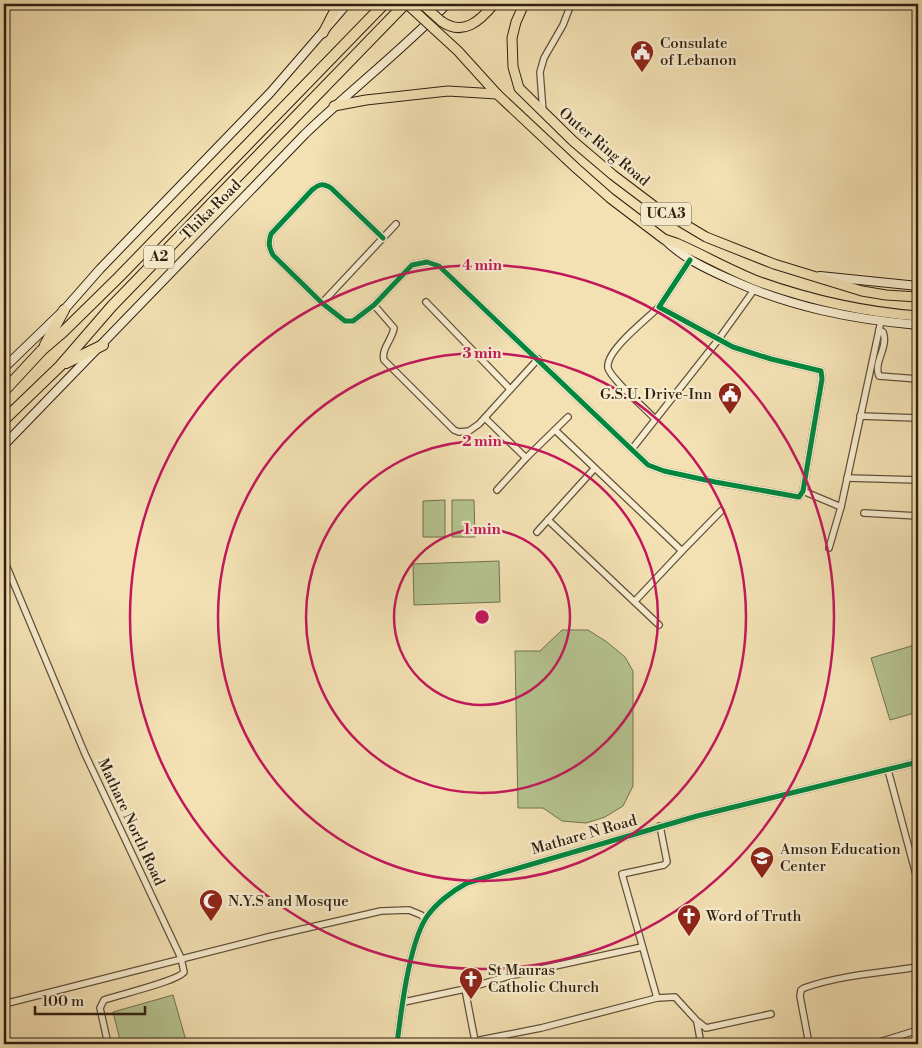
<svg xmlns="http://www.w3.org/2000/svg" width="922" height="1048" viewBox="0 0 922 1048" font-family="'Libre Bodoni',serif">
<rect width="100%" height="100%" fill="#f3e1b3"/>
<filter id="stains"><feTurbulence type="fractalNoise" baseFrequency=".004" numOctaves="4"/><feColorMatrix values="0 0 0 0 .2 0 0 0 0 .09 0 0 0 0 .02 0 0 0 .5 -.17"/></filter>
<radialGradient id="worn" r=".72"><stop offset=".6" stop-color="#630" stop-opacity="0"/><stop offset="1" stop-color="#630" stop-opacity=".3"/></radialGradient>
<g fill="#b5c490" stroke="#727250">
<polygon points="445,500 445,537 423,537 423,501"/>
<polygon points="452,500 474,500 475,537 452,537"/>
<polygon points="499,561 500,602 414,605 413,564"/>
<polygon points="562,630 588,630 607,642 625,657 633,671 633,786 623,806 605,817 586,823 562,821 543,808 518,808 515,651 540,651"/>
<polygon points="918,644 918,712 890,720 871,658"/>
<polygon points="173,995 187,1044 121,1044 113,1012"/>
</g>
<g fill="none" stroke-linecap="round" stroke-linejoin="round">
<g stroke="#61503a" stroke-width="8">
<g id="minor">
<polyline points="543,112 540,72 544,58 563,25 571,4"/>
<path d="M383,238L331,188C323,183 319,184 312,190L271,234C268,243 269,247 273,255L322,303L345,321H353L374,305L412,265L427,262L439,266L648,465L664,471L715,482L799,497L803,491L822,379L821,371L771,359L733,347L659,307L690,260"/>
<polyline points="426,302 510,389"/>
<polyline points="322,303 396,224"/>
<path d="M374,305L394,328C392,340 381,349 384,360L454,430L459,432L469,431L479,424L538,359"/>
<path d="M879,330L883,332C889,347 873,362 879,376L918,379"/>
<polyline points="860,416 918,418"/>
<polyline points="485,418 526,458"/>
<path d="M655,419C646,409 611,379 608,368C605,351 647,319 659,307"/>
<polyline points="555,430 682,551 635,601"/>
<polyline points="632,449 718,340 754,290"/>
<polyline points="847,478 918,480"/>
<polyline points="497,490 526,458 568,417"/>
<polyline points="803,491 841,507"/>
<polyline points="864,513 918,516"/>
<polyline points="548,520 659,625"/>
<polyline points="537,532 594,469"/>
<polyline points="829,548 841,507 881,321"/>
<polyline points="682,551 721,511"/>
<path d="M4,560L85,754L181,958L184,972C178,981 118,995 104,1000L100,1008L108,1044"/>
<polyline points="888,770 918,882"/>
<polyline points="465,989 475,1041 467,1044"/>
<polyline points="657,998 622,874 664,865 667,862 660,826"/>
<polyline points="404,1002 465,989 509,976 642,947"/>
<polyline points="4,1004 268,937 381,911 409,910 421,915 425,919"/>
<polyline points="697,1022 701,1044"/>
<polyline points="475,1041 541,1028 657,998 675,997 697,1021 706,1028 771,1014"/>
<path d="M397,1044C401,1011 409,945 426,918C435,904 452,891 467,883L697,816L918,762"/>
<path d="M809,1044L800,996L801,990L804,988C841,975 880,973 918,967"/>
<polyline points="873,1044 918,1030"/>
</g>
</g>
<g stroke="#301f11" stroke-width="10">
<g id="secondary">
<path d="M664,239C683,258 705,268 729,279C791,307 851,319 918,325"/>
<polyline points="820,276 918,286"/>
<polyline points="4,368 64,310 100,269 270,93 347,4"/>
<path d="M4,445L305,134C351,90 402,50 447,4"/>
</g>
</g>
<g stroke="#301f11" stroke-width="11">
<g id="primary">
<polyline points="524,4 516,22 512,38 513,67 519,88 573,141 613,175 654,206 706,237 774,264 862,291 886,295 918,297"/>
<path d="M441,21C463,37 480,21 494,4"/>
<path d="M433,28L458,51L497,94L576,168L610,198L664,239L676,243C704,255 731,271 760,282C811,300 865,312 918,316"/>
<polyline points="323,33 338,4"/>
<polyline points="334,106 366,100 448,91 497,94"/>
</g>
</g>
<g stroke="#301f11" stroke-width="12">
<g id="trunk">
<polyline points="45,345 64,310"/>
<polyline points="66,363 103,345"/>
<polyline points="4,391 42,350 63,332 119,277 384,4"/>
<polyline points="4,420 60,366 112,306 405,4"/>
</g>
</g>
<use href="#minor" stroke="#f7ecce" stroke-width="5.5"/>
<use href="#secondary" stroke="#f7ecce" stroke-width="8"/>
<use href="#primary" stroke="#f3e1b3" stroke-width="9"/>
<use href="#trunk" stroke="#f3e1b3" stroke-width="10"/>
<g stroke="#301f11" stroke-width="11" stroke-linecap="butt">
<g id="primary-bridge">
<polyline points="407,4 433,28"/>
<polyline points="422,4 441,21"/>
</g>
</g>
<use href="#primary-bridge" stroke="#f3e1b3" stroke-width="9"/>
<g stroke="#f7ecce" stroke-width="8">
<g id="cycleway">
<path d="M383,238L331,188C323,183 319,184 312,190L271,234C268,243 269,247 273,255L322,303L345,321H353L374,305L412,265L427,262L439,266L648,465L664,471L715,482L799,497L803,491L822,379L821,371L771,359L733,347L659,307L690,260"/>
<path d="M397,1044C401,1011 409,945 426,918C435,904 452,891 467,883L697,816L918,762"/>
</g>
</g>
<use href="#cycleway" stroke="#00873e" stroke-width="5"/>
</g>
<g fill="none" stroke="#c2185b" stroke-width="2.5">
<circle cx="482" cy="617" r="88"/>
<circle cx="482" cy="617" r="176"/>
<circle cx="482" cy="617" r="264"/>
<circle cx="482" cy="617" r="352"/>
</g>
<defs>
<g id="civic-pin" transform="scale(1.25)"><path d="M0 17L-7.5 6A9.5 9.5 0 1 1 7.5 6Z" fill="#8f2418" stroke="#f7ecce"/><path d="M-.6-6.5H3V-4.5H.6V-3L4-1V1h2V6H-6V1h2V-1L-.6-3ZM-1.2 2.5V6h2.4V2.5Z" fill="#fff"/></g>
<g id="school-pin" transform="scale(1.25)"><path d="M0 17L-7.5 6A9.5 9.5 0 1 1 7.5 6Z" fill="#8f2418" stroke="#f7ecce"/><path d="M0-5L7-2L0 1L-7-2ZM-4 1L0 2.5L4 1V4Q0 6-4 4Z" fill="#fff"/></g>
<g id="mosque-pin" transform="scale(1.25)"><path d="M0 17L-7.5 6A9.5 9.5 0 1 1 7.5 6Z" fill="#8f2418" stroke="#f7ecce"/><path d="M3.5-4.9A6 6 0 1 0 3.5 4.9A5 5 0 1 1 3.5-4.9Z" fill="#fff"/></g>
<g id="church-pin" transform="scale(1.25)"><path d="M0 17L-7.5 6A9.5 9.5 0 1 1 7.5 6Z" fill="#8f2418" stroke="#f7ecce"/><path d="M-1.2-6h2.4v3.5h3.3v2.4h-3.3V6h-2.4V-.1h-3.3v-2.4h3.3Z" fill="#fff"/></g>
</defs>
<g fill-rule="evenodd">
<use href="#civic-pin" x="642" y="52"/>
<use href="#civic-pin" x="730" y="394"/>
<use href="#school-pin" x="762" y="858"/>
<use href="#mosque-pin" x="211" y="901"/>
<use href="#church-pin" x="689" y="916"/>
<use href="#church-pin" x="471" y="979"/>
</g>
<g text-anchor="middle" dominant-baseline="central" stroke-width="4.5" stroke-linejoin="round" paint-order="stroke">
<g fill="#f7ecce" stroke="#6c5c4a" stroke-width="1">
<rect x="641" y="202.5" width="50" height="23" rx="4"/>
<rect x="144" y="245.5" width="30" height="23" rx="4"/>
</g>
<g font-size="14" font-weight="bold" fill="#301f11">
<text x="666" y="214">UCA3</text>
<text x="159" y="257">A2</text>
</g>
<g font-size="15" fill="#301f11" stroke="#f7ecce" text-anchor="start">
<text x="660" y="43">Consulate<tspan x="660" dy="17">of Lebanon</tspan></text>
<text x="712" y="394" text-anchor="end">G.S.U. Drive-Inn</text>
<text x="780" y="849">Amson Education<tspan x="780" dy="17">Center</tspan></text>
<text x="228" y="901">N.Y.S and Mosque</text>
<text x="706" y="916">Word of Truth</text>
<text x="488" y="970">St Mauras<tspan x="488" dy="17">Catholic Church</tspan></text>
</g>
<g font-size="15" fill="#301f11" stroke="#f7ecce">
<text transform="translate(604 147) rotate(40)">Outer Ring Road</text>
<text transform="translate(211 210) rotate(-45)">Thika Road</text>
<text transform="translate(131 822) rotate(65)">Mathare North Road</text>
<text transform="translate(584 835) rotate(-16)">Mathare N Road</text>
</g>
</g>
<circle cx="482" cy="617" r="8" fill="#c2185b" stroke="#f7ecce" stroke-width="2.5"/>
<g font-size="15" text-anchor="middle" font-weight="bold" fill="#c2185b" stroke="#f7ecce" stroke-width="4.5" stroke-linejoin="round" paint-order="stroke">
<text x="482" y="270">4 min</text>
<text x="482" y="358">3 min</text>
<text x="482" y="446">2 min</text>
<text x="482" y="534">1 min</text>
</g>
<rect width="922" height="1048" fill="none" stroke="#f3e1b3" stroke-width="20"/>
<rect x="5" y="5" width="912" height="1038" fill="none" stroke="#301f11" stroke-width="2.5"/>
<rect x="10" y="10" width="902" height="1028" fill="none" stroke="#301f11"/>
<path d="M35 1006v8h110v-8" fill="none" stroke="#301f11" stroke-width="2.5"/>
<text x="42" y="1006" font-size="15" fill="#301f11" stroke="#f7ecce" stroke-width="4" paint-order="stroke">100 m</text>
<rect width="100%" height="100%" filter="url(#stains)"/>
<rect width="100%" height="100%" fill="url(#worn)"/>
</svg>
